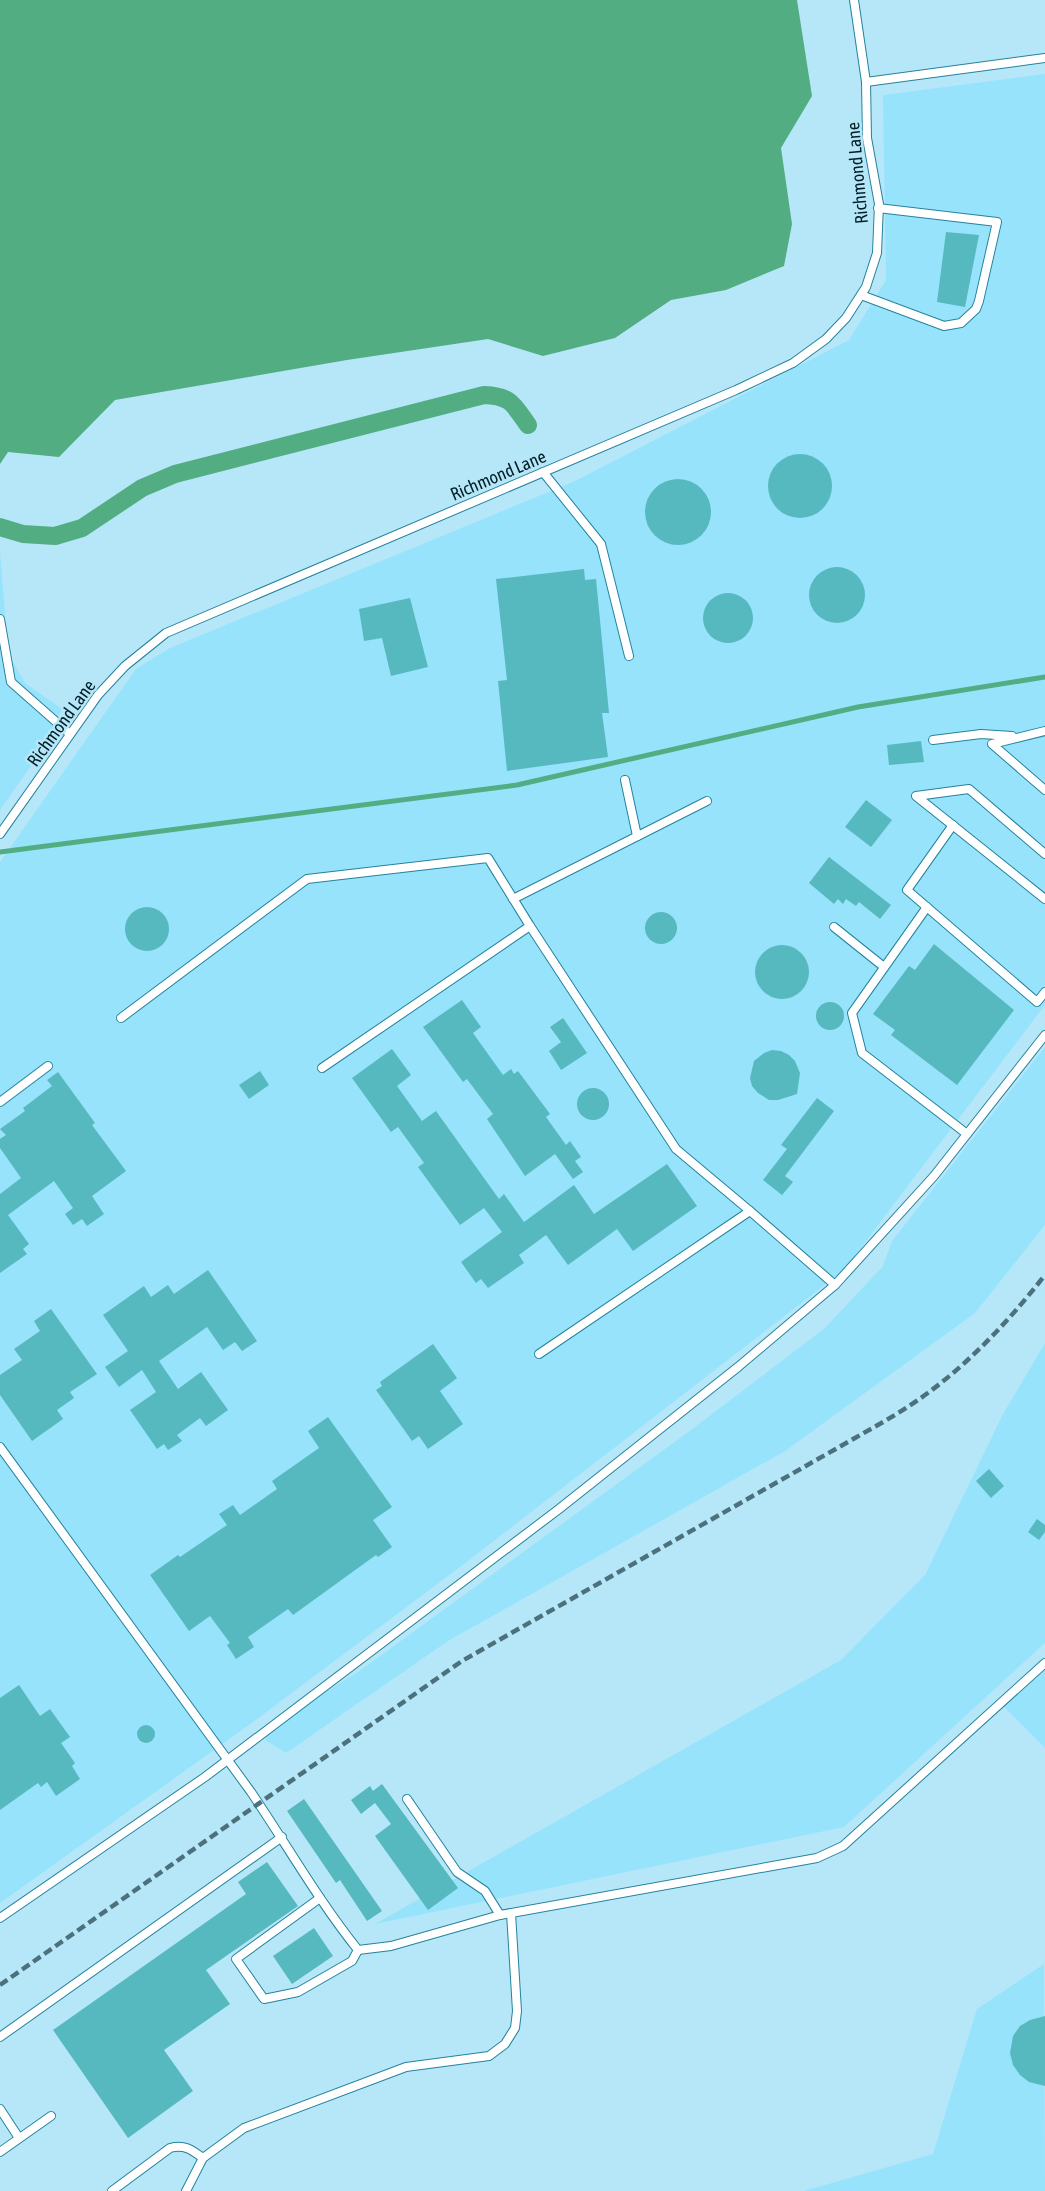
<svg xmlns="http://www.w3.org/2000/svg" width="1045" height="2191" viewBox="0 0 1045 2191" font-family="'Asap Condensed',sans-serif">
<rect width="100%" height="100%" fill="#b6e7f8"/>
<g fill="#97e3fc">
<polygon points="1045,74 1045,1005 844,1270 464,1564 249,1725 0,1903 0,862 136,669 170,648 573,482 849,340 886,280 883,95"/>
<polygon points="0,551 8,653 25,683 62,709 45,746 0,810"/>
<polygon points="1045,1047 1045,1225 975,1313 785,1451 448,1641 286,1753 265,1740 269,1726 358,1672 687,1433 825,1328 883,1266 892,1241"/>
<polygon points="1045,1343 1045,1643 844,1827 375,1924 841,1660 925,1575 1002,1416"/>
<polygon points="1045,1663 1045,1748 1000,1703"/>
<polygon points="1044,1964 1045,2191 804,2191 933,2154 977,2009"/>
</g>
<polygon fill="#52ad82" points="0,0 797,0 812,96 781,148 792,224 784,266 726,290 671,300 615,338 543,356 488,339 347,360 115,400 59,457 8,452 0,464"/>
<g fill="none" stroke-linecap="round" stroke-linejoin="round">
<polyline stroke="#52ad82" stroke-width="5" points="0,852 517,785 858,707 1045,677"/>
<path stroke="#52ad82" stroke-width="18" d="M0,527L23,534L55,536L82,528L142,488L175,474L484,395C511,396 513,404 528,425"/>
</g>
<g fill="#56b9bf">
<polygon points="946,232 979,235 965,307 937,302"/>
<circle cx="800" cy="486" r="32"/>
<circle cx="678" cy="512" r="33"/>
<circle cx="837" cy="595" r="28"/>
<polygon points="584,569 585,580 596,579 609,713 602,713 608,757 507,771 498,681 507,680 496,579"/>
<circle cx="728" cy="618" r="25"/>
<polygon points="410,598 428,667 391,676 382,638 364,641 359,609"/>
<polygon points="921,741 924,762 889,765 887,745"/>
<polygon points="866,800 892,820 871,847 845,827"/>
<polygon points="829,857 891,905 880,919 859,902 856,906 846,899 843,904 838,899 834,904 809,883"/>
<circle cx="147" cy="929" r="22"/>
<circle cx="661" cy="928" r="16"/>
<polygon points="934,944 1014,1010 957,1085 891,1035 895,1030 873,1014 909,966 915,970"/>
<circle cx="782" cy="972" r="27"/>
<polygon points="462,1000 481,1027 473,1033 503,1075 511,1069 514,1074 518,1071 550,1114 546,1117 566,1145 570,1141 581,1157 575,1161 583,1172 573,1179 555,1154 525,1176 487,1119 493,1114 467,1079 463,1082 423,1027"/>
<circle cx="830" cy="1016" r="14"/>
<polygon points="563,1018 587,1053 561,1070 549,1051 561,1042 550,1027"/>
<polygon points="392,1049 411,1075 397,1086 422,1121 436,1111 499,1199 504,1194 524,1222 574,1185 594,1214 667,1164 697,1206 633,1251 617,1229 568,1265 546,1235 519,1255 524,1263 488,1288 481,1279 476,1283 461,1262 502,1232 484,1208 460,1225 418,1167 424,1163 398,1127 391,1132 352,1078"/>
<polygon points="772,1050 781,1051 789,1055 795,1061 800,1073 797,1094 778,1100 769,1100 758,1093 752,1086 750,1078 754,1061 764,1053"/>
<polygon points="260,1071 269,1085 249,1099 239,1085"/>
<polygon points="58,1072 95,1123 92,1125 126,1171 92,1196 104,1214 87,1226 82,1219 73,1225 65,1214 73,1208 54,1181 8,1215 29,1244 23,1249 27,1254 0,1273 0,1194 21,1178 0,1148 0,1139 6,1135 0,1129 25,1111 23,1108 52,1086 47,1080"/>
<circle cx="593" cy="1104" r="16"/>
<polygon points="817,1098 834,1111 785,1176 793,1182 782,1195 763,1180 787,1149 781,1145"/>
<polygon points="208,1270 257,1341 242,1351 235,1342 223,1350 207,1327 159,1361 178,1389 201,1372 228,1410 206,1426 200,1418 177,1435 182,1441 168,1450 164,1444 157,1449 130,1410 156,1392 142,1370 119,1387 105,1367 128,1351 103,1315 144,1286 151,1297 168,1285 174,1294"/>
<polygon points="51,1309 97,1374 70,1392 74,1398 57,1410 63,1419 32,1441 0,1395 0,1375 22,1360 14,1349 40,1331 34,1321"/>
<polygon points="433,1344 457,1378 440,1391 463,1424 428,1449 419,1436 412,1441 376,1390 382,1386 380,1382"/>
<polygon points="328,1417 392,1507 373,1520 392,1547 378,1557 376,1555 293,1615 288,1609 248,1637 254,1647 236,1659 227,1645 230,1643 210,1616 189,1631 150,1575 178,1555 180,1557 227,1525 219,1514 233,1505 240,1515 277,1489 272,1481 319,1448 308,1431"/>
<polygon points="989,1469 1004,1486 991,1498 976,1481"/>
<polygon points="1037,1519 1045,1525 1045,1532 1039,1540 1028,1532"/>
<polygon points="19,1685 40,1716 50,1709 70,1737 61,1743 75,1763 72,1766 80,1779 56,1796 47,1782 41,1787 38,1783 0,1810 0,1698"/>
<circle cx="146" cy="1734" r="9"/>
<polygon points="382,1784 458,1888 428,1910 375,1836 391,1824 375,1803 361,1814 351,1800 370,1786 373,1791"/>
<polygon points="304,1799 382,1911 367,1921 340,1880 336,1883 287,1811"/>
<polygon points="267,1862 298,1906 206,1970 230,2004 164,2050 193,2091 128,2138 53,2030 246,1894 238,1882"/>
<polygon points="314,1928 333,1956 292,1984 273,1956"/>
<polygon points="1045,2016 1045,2086 1029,2082 1020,2075 1013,2065 1010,2053 1013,2036 1020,2026 1030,2020"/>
</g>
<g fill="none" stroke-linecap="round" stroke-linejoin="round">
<g stroke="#24839c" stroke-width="10">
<g id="service">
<polyline points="866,82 1045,58"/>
<polyline points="861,295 944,326 961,323 976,309 979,301 997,222 878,208"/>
<polyline points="543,472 601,544 629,656"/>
<polyline points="0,619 11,682 70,734"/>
<polyline points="1045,731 992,744 1045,790"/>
<polyline points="933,740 981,734 1012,736"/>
<polyline points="625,780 637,836"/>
<polyline points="953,825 907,890 1037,1002 1045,992"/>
<polyline points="0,834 98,695 125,666 166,633 736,390 793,363 826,339 846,318 866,287 877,253 879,204 867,138 866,82 854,0"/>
<polyline points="1045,854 969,789 916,796 1045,899"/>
<polyline points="513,899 707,801"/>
<polyline points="927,907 852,1013 862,1053 967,1134"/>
<polyline points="834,927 884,967"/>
<polyline points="121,1018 307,879 488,858 530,926 676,1149 750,1211"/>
<polyline points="322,1068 530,926"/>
<polyline points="0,1102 48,1066"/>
<polyline points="539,1354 750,1211 835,1285"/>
<path d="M0,1447L251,1792C287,1845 318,1900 358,1950L391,1946L500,1915L817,1858L843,1846L1045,1663"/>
<polyline points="407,1799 457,1872 485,1891 500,1915"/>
<polyline points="320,1898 236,1959 264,1999 298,1992 352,1961 358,1950"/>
<polyline points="0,1918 205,1777 559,1509 738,1367 835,1285 934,1176 1045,1035"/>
<polyline points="0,2037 282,1837"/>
<polyline points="0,2109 19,2138"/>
<polyline points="0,2152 51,2116"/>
<path d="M112,2191L170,2148C185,2144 192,2150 203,2158"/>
<polyline points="186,2191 203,2158 244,2128 406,2067 489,2056 505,2044 515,2028 517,2011 511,1913"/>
</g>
</g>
<use href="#service" stroke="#fff" stroke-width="8"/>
<path stroke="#4c717d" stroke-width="4.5" stroke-dasharray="9 4.5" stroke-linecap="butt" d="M0,1985L462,1661L855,1438C876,1426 898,1414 918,1400C967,1366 1008,1322 1045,1275"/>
</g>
<g text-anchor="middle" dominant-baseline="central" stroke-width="5" stroke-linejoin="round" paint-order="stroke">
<g font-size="18" fill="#021e26" stroke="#b6e7f8">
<text transform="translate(857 173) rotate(-95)">Richmond Lane</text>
<text transform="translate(498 475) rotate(-23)">Richmond Lane</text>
<text transform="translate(61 723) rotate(-54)">Richmond Lane</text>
</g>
</g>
</svg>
